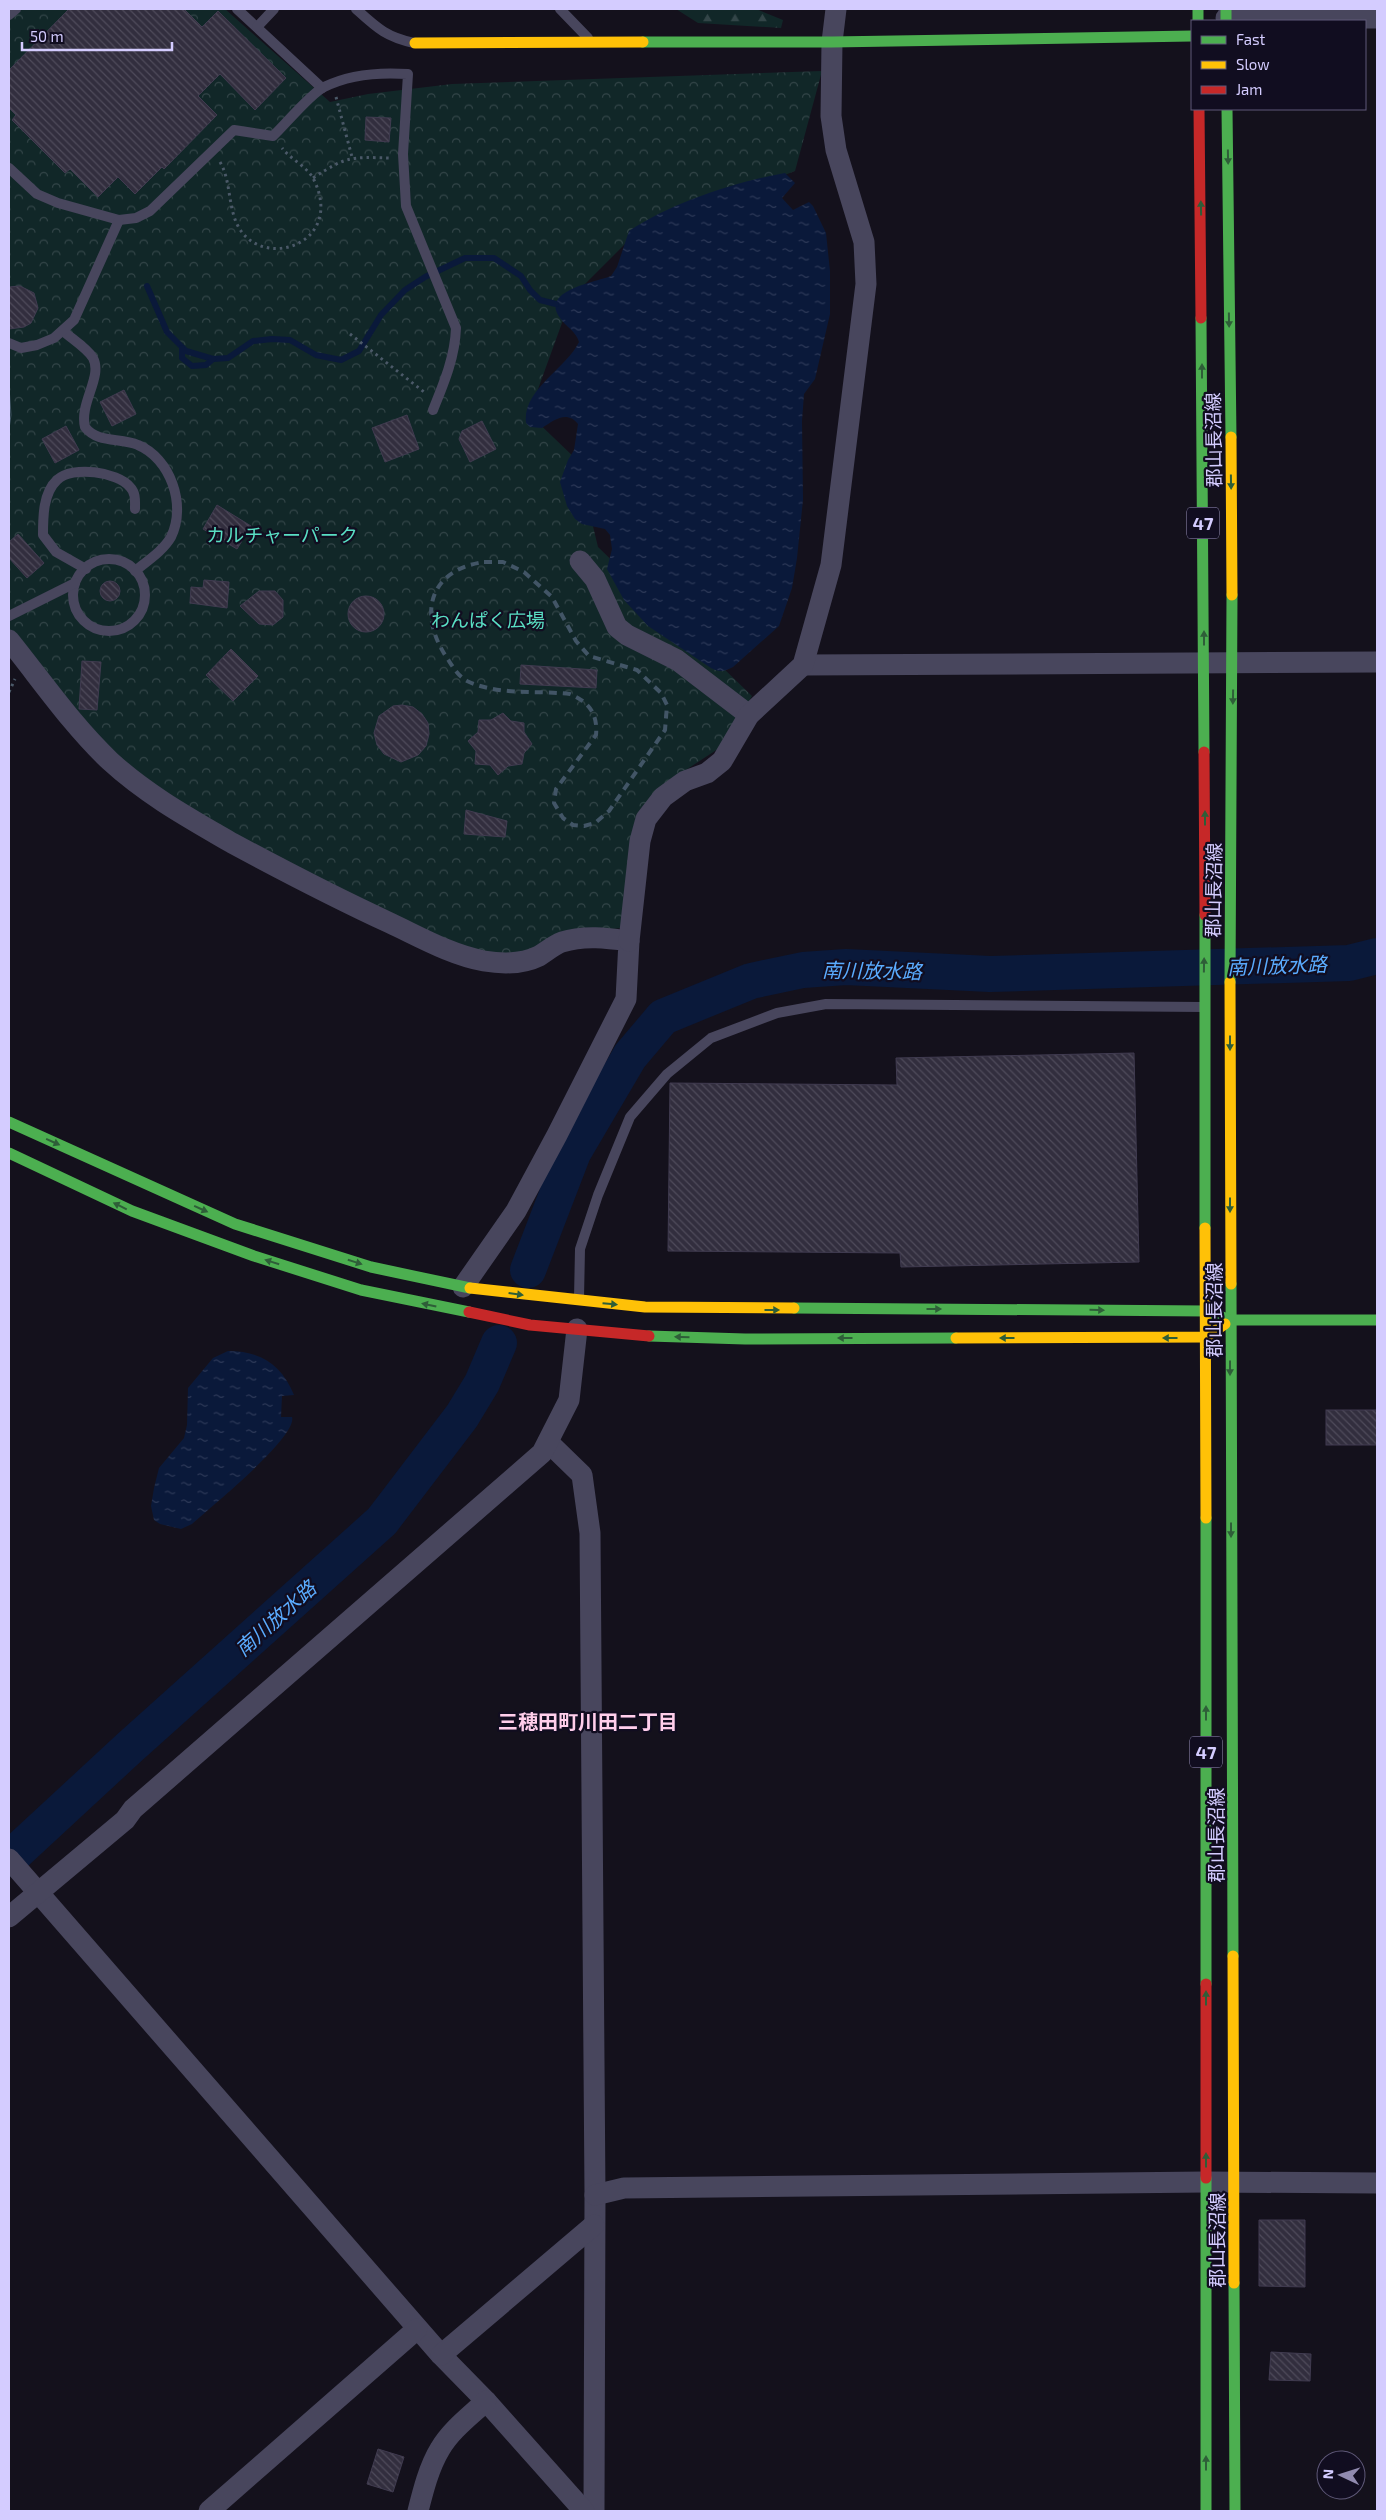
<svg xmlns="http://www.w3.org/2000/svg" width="1386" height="2520" viewBox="0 0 1386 2520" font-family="'Exo 2','Noto Sans JP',sans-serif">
<defs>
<pattern id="forest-firs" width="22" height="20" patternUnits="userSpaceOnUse" patternTransform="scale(1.25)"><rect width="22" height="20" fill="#112728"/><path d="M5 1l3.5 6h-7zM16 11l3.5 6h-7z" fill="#334548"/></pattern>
<pattern id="park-crowns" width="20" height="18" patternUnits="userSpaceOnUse" patternTransform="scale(1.25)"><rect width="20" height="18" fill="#112728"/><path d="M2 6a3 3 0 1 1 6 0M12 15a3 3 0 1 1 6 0" fill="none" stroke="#334548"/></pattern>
<pattern id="water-ripples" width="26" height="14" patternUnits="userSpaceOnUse" patternTransform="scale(1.25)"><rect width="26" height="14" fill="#0a193a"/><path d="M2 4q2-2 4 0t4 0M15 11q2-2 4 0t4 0" fill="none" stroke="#2d3958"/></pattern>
<pattern id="building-back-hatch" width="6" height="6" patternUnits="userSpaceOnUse" patternTransform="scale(1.25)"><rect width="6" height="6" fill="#322e3e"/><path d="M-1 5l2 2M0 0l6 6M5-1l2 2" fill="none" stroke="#4f4b5b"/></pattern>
</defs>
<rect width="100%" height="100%" fill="#14111c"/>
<polygon fill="url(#forest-firs)" points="676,9 756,9 783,20 781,28 698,23"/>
<polygon fill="url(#park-crowns)" points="9,9 225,9 330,102 368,94 452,84 822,71 795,171 637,232 571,298 529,414 577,460 598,547 752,696 724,745 669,781 621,928 570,934 520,956 454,949 153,791 108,750 9,630"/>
<g fill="url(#water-ripples)">
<path d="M785,173L795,183L782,198L793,210L809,202L813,206L826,233L830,271V314L815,379L804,394L802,421L803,500L797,558L792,588L779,626L733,667C726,671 719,673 711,668L648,626L624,600L607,569L612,549L610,535L605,529L582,524L575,519L567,506L560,482L568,460L574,450L578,424C567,410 554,420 542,428L530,427L526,423C522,390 566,369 579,342C576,331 566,327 560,318C539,290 597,282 611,276L617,267L629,231C671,203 734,182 785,173Z"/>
<path d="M228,1351C261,1351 282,1365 294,1395L282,1396L281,1417H292C298,1437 209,1508 192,1524L181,1529L160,1524L154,1520L151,1506L154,1488L159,1468L184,1438L187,1425L188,1388L213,1358Z"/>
</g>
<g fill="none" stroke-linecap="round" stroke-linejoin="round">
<g stroke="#0a193a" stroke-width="6">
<polyline points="147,286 167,332 186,351 213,359 228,358 253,341 272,339 290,340 316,355 341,360 359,351 381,315 405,290 425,277 465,258 494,258 521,276 530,290 540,300 556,304"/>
<polyline points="182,348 182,358 192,366 206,365 213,359"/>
</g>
<g stroke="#0a193a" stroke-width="36">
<polyline points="528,1270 573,1153 630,1056 663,1017 751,981 803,970 846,967 990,974 1349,963 1377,956"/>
<polyline points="9,1859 130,1747 382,1521 462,1416 482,1383 499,1343"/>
</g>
</g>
<g fill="url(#building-back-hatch)" stroke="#403b50">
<polygon points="69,9 184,9 202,27 218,11 286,78 255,110 220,74 198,96 217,115 164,169 162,167 135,194 118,177 98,197 70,169 65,173 12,120 16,115 9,108 9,70"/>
<polygon points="366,117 391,118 389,142 365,140"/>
<polygon points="20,286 34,293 38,308 31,323 24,327 9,329 9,287"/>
<polygon points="124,390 136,414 112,426 100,402"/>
<polygon points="407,415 419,449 385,462 372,428"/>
<polygon points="482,421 496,449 470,462 459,439 462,431"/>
<polygon points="66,426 79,450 55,463 42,439"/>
<polygon points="217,505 251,526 237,549 203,529"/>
<polygon points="18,534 44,563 27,578 9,558 9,542"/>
<polygon points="204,580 229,582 227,608 190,603 191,587 203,588"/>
<circle cx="110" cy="591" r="10"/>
<polygon points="259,591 275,591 283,600 283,617 273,625 259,624 240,606"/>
<circle cx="366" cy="614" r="18"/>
<polygon points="231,649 258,676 233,701 206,675"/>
<polygon points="82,661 101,662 97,710 79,709"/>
<polygon points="521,665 597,670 596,688 520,684"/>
<polygon points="402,705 413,707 422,714 428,723 429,734 426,746 418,755 401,762 384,754 377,745 374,733 379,716 393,706"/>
<polygon points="503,713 511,721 524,723 524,732 532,744 524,753 522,764 508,766 498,775 490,765 475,764 476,751 468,741 478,732 479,720 491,720"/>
<polygon points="466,810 507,821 505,837 464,834"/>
<polygon points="1134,1053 1139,1262 901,1267 900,1253 668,1251 670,1083 897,1085 896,1058"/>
<rect x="1326" y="1410" width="51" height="35"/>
<polygon points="1259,2220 1305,2220 1305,2287 1259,2286"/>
<polygon points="1271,2352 1311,2354 1310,2381 1269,2380"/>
<polygon points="378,2449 404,2457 393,2492 367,2484"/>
</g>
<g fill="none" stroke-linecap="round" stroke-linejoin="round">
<g stroke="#4b5968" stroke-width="3" stroke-dasharray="2.5 4" stroke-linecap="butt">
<polyline points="336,97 352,157"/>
<path d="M220,162C232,182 227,211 241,231C268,269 344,242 314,180C308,167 290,159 282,148"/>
<path d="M313,178C347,156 350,157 389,158"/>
<polyline points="350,334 424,392"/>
<polyline points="9,692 15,679"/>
</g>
<g stroke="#48465d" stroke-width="10">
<polyline points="237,9 322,88"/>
<path d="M356,9C377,28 386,37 414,43"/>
<polyline points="560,9 588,38"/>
<polyline points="9,15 16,9"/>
<polyline points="257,27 274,9"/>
<path d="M9,168L37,194L58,203L119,220L136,218L150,211L234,130L273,136C285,125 310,94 324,87C350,74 379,72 408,74L403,154L406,206L456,328C455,357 444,383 433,410"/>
<path d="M63,331C72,339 87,348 93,358C103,377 79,403 85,427C98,444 120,437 138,445C170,458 187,505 171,537C163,551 147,561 135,571"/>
<polyline points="9,343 21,348 37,345 54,338 74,320 119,220"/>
<circle cx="109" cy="595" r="36"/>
<path d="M86,569L56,552L43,535C43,517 43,493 57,480C73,465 117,472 130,487C136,493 135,501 135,509"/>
<polyline points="9,616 75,583"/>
<polyline points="579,1298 580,1249 598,1195 630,1117 667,1074 711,1038 777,1013 826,1004 1203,1007"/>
</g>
<g stroke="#48465d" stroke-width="21">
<polyline points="1226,18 1377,18"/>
<polyline points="580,561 595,579 617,627 627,635 677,660 749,715"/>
<path d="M9,640C42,681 72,725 110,761C147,795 189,818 232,843C284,871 336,898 390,923C420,937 451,955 484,961C502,964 523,964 539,956C547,951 554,945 562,942C584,935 607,938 629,941L626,999L557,1135L516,1211L463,1287"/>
<polyline points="803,665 1377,662"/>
<polyline points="629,941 640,841 646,819 663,797 685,781 707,773 722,761 749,715 803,665 831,565 866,284 864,242 836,150 831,116 832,42 836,9"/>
<polyline points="548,1442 582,1475 590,1533 595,2195 594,2511"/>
<polyline points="9,1859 441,2355 486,2401 584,2511"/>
<polyline points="9,1917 125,1820 133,1809 542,1453 569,1400 577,1329"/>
<polyline points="595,2195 624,2188 1206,2182 1377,2183"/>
<polyline points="441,2355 594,2225"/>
<polyline points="209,2511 417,2329"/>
<path d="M418,2511C423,2491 429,2467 440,2449C451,2430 470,2416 486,2401"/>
</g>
<g stroke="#4caf50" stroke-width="11">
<polyline points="1198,9 1198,21"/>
<polyline points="1226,9 1226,21"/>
<polyline points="643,42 832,42 1192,36"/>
<polyline points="1227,109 1231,437"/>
<polyline points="1201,318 1204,752"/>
<polyline points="1205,915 1205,1228"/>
<polyline points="1230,982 1232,595"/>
<polyline points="9,1122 235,1224 371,1267 470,1288"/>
<polyline points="9,1153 132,1211 254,1256 361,1290 469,1312"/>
<polyline points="1231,1284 1233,1956"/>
<polyline points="794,1308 1206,1311 1230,1320 1377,1320"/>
<polyline points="649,1336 745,1339 956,1338"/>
<polyline points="1206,1518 1206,1984"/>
<polyline points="1206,2178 1206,2511"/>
<polyline points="1234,2283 1235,2511"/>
</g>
<g stroke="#ffc107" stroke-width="11">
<polyline points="415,43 643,42"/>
<polyline points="1231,437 1232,595"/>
<polyline points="1230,982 1231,1284"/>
<polyline points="1205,1228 1206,1518"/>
<polyline points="470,1288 645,1307 794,1308"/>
<polyline points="956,1338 1206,1337 1225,1324"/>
<polyline points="1233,1956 1234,2283"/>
</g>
<g stroke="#c62828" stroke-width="11">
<polyline points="1199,109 1201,318"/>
<polyline points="1204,752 1205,915"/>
<polyline points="469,1312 530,1325 649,1336"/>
<polyline points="1206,1984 1206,2178"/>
</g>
<polyline stroke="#425566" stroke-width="1" points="9,387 11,415 9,429"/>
<path stroke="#425566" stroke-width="4" stroke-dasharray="8 6" stroke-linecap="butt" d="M484,562H503L524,572L552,597L576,641L589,656L637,670L661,693L667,705L665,730L609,811L595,823L584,826L573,825L563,818L554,803L556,789L596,735C598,714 589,702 570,694C536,690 499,696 467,681C458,676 453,667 447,658C418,615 428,570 484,562Z"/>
</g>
<defs><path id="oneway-solid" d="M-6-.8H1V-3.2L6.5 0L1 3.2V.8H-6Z" transform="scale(1.25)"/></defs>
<g fill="#2e5e38">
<use href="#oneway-solid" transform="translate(1228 157) rotate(89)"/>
<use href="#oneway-solid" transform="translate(1201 208) rotate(-91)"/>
<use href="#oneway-solid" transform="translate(1229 320) rotate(89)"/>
<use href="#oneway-solid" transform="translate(1202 371) rotate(-90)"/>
<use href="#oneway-solid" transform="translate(1231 482) rotate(89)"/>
<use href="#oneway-solid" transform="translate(1204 638) rotate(-90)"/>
<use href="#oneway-solid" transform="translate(1233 697) rotate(91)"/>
<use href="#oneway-solid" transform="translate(1205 818) rotate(-90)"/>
<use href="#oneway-solid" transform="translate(1204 965) rotate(-89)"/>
<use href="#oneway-solid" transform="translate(1230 1043) rotate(90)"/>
<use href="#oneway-solid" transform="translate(53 1142) rotate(24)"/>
<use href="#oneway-solid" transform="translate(1230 1205) rotate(90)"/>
<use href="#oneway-solid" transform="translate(120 1206) rotate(-154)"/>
<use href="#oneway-solid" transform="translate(201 1209) rotate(24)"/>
<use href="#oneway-solid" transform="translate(272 1262) rotate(-163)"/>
<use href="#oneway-solid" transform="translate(355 1262) rotate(17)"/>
<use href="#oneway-solid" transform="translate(516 1294) rotate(8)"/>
<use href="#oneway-solid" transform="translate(610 1304) rotate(5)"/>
<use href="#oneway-solid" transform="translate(429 1305) rotate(-168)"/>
<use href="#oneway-solid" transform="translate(934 1309)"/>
<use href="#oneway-solid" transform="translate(772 1310)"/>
<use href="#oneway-solid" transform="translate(1097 1310) rotate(1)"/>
<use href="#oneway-solid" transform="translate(682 1337) rotate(-179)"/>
<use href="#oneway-solid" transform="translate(845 1338) rotate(180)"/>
<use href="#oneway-solid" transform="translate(1007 1338) rotate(180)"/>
<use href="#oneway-solid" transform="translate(1170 1338) rotate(180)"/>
<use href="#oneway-solid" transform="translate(1230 1368) rotate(90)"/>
<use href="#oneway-solid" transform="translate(1231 1530) rotate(90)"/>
<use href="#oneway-solid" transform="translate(1206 1713) rotate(-90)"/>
<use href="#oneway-solid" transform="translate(1206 1998) rotate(-90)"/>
<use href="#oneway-solid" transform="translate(1206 2160) rotate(-90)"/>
<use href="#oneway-solid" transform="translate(1206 2463) rotate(-90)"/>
</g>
<g text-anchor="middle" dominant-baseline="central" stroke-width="4.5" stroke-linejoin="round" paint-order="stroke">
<g fill="#110d20" stroke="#9a93bc" stroke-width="1">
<rect x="1187" y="507.5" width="32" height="31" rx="4"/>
<rect x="1190" y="1736.5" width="32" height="31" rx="4"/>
</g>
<g font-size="18" font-weight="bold" fill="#d4ccff">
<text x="1203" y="523">47</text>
<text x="1206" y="1752">47</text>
</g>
<g font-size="19" fill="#d4ccff" stroke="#110d20">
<text transform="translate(1213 440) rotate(-91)">郡山長沼線</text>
<text transform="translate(1213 890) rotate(-89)">郡山長沼線</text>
<text transform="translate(1213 1310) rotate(-90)">郡山長沼線</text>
<text transform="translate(1215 1835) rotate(-90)">郡山長沼線</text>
<text transform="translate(1216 2240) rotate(-90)">郡山長沼線</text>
</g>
<g font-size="19" fill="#59dec3" stroke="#110d20">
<text x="282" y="534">カルチャーパーク</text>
<text x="488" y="619">わんぱく広場</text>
</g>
<g font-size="20" font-style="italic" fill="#5aabfe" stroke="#110d20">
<text transform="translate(1277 965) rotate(-2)">南川放水路</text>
<text transform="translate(872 970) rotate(1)">南川放水路</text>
<text transform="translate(275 1618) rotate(-42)">南川放水路</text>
</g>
<g font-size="20" font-weight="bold" fill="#ffceeb" stroke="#110d20">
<text x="588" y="1721">三穂田町川田二丁目</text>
</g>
</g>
<rect width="1386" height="2520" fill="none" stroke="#d4ccff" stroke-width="20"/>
<rect x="1191" y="20" width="175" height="90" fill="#110d20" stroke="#5f5979"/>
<rect x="1201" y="36" width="25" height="8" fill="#4caf50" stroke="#5f5979"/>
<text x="1236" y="45" font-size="15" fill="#d4ccff">Fast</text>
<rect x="1201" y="61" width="25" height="8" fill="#ffc107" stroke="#5f5979"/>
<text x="1236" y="70" font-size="15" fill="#d4ccff">Slow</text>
<rect x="1201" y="86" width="25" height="8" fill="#c62828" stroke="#5f5979"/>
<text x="1236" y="95" font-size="15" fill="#d4ccff">Jam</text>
<g transform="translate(1341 2475) rotate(274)"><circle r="24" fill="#110d20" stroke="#5f5979"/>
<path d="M0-4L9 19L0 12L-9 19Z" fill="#918bb0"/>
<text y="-8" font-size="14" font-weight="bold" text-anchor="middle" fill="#d4ccff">N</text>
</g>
<path d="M22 42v8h150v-8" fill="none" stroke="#d4ccff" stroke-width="2.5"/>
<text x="30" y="42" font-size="15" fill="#d4ccff" stroke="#110d20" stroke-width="4" paint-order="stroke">50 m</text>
</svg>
